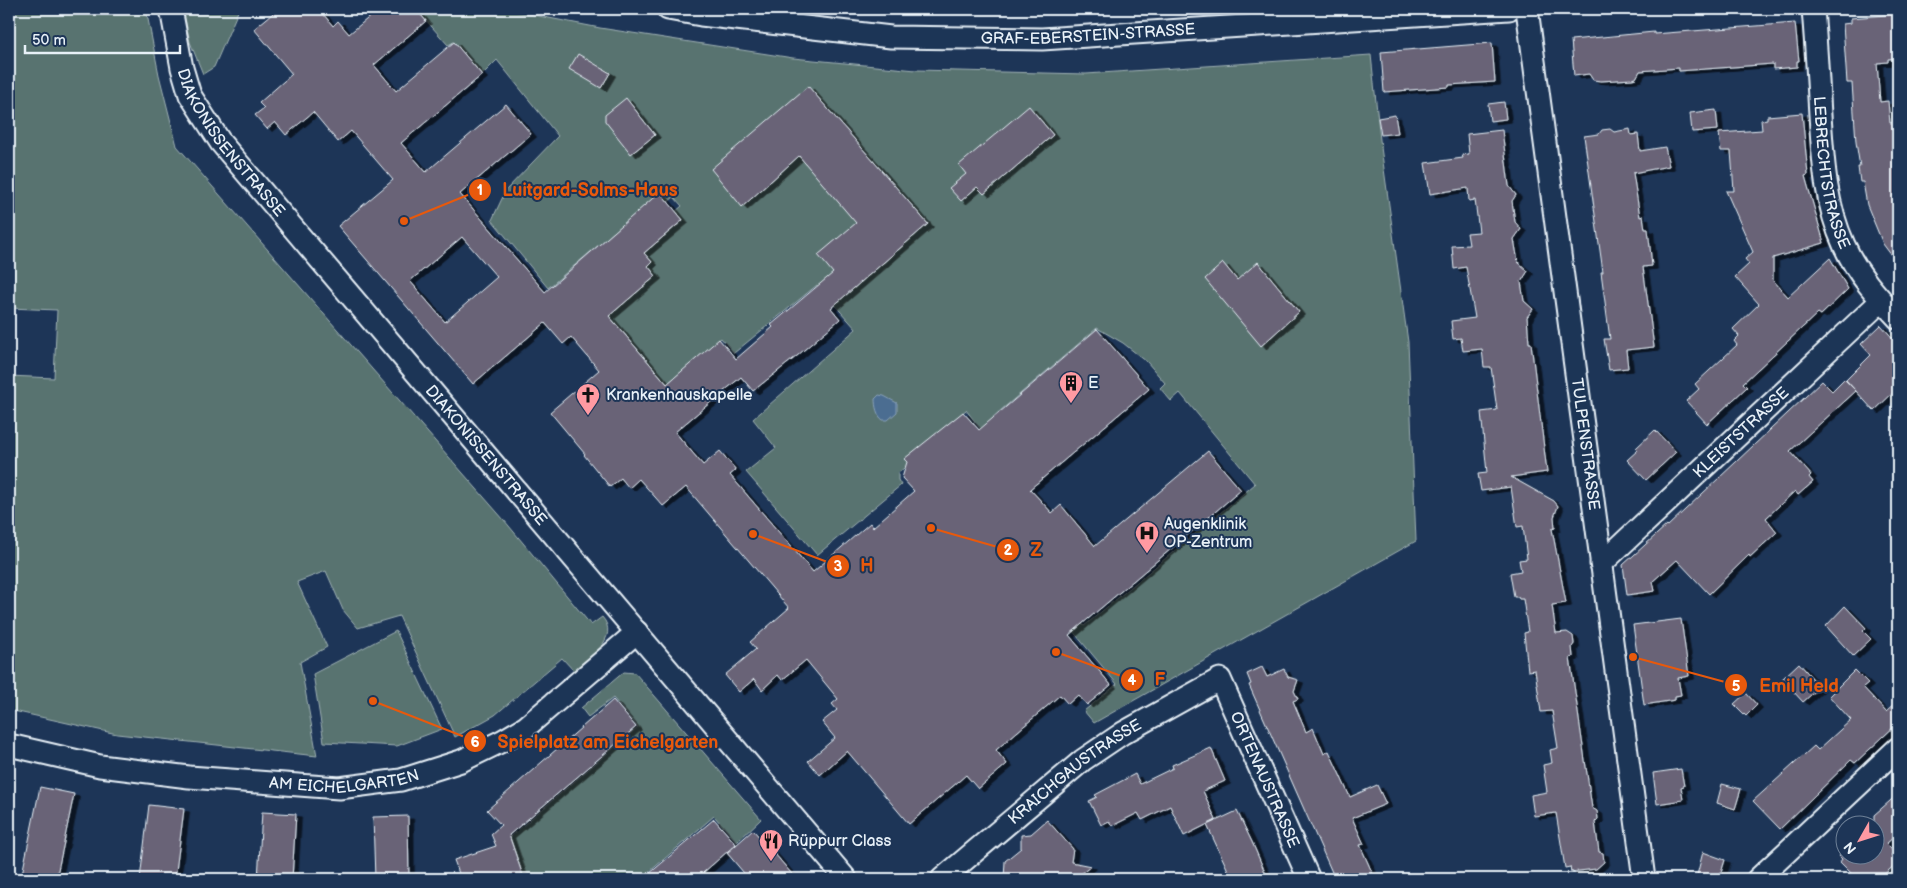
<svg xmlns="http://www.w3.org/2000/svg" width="1907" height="888" viewBox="0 0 1907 888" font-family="'Balsamiq Sans',sans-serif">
<defs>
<filter id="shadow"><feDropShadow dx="5.5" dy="3" stdDeviation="0" flood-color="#0009"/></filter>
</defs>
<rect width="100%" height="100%" fill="#1d3557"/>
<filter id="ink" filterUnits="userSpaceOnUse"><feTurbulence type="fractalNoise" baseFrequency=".02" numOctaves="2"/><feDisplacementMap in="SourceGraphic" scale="10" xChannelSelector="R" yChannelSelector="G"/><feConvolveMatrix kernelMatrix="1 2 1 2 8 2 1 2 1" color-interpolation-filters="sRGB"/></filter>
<g filter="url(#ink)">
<g fill="#587370" stroke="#a0b2b4">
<path d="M9,9H146L159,75L177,146L504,520L591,625L602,617C621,638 588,659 574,671L562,658L495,715L455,737L399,616L358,628L343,610L326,571L297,582L327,647L300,662L317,756L117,734L9,710V376L54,378L57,310L9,308Z"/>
<polygon points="183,9 239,9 214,67 203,74 190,42"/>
<polygon points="416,9 503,9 600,28 793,58 916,70 1086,74 1371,55 1380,140 1408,342 1416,541 1094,723 1084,711 1117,684 1041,593 1051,586 1084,626 1255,484 1180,393 1171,401 1160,388 1165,383 1147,362 1123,343 1097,328 993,417 1002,428 988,439 966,410 905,459 909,464 898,473 898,480 901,485 817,555 746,472 776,448 753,419 856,329 817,285 734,353 721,338 667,384 609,316 652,262 644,253 683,221 675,212 682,206 674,197 668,202 660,193 548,288 492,220 506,190 558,136 497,60 482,75 454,42 448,45"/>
<polygon points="396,631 442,729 397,746 324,742 313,674"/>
<polygon points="624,672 635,673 761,819 737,842 714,816 641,879 525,879 510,837 638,727 613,698 588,717 581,708"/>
</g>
<path fill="#4b6d91" stroke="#8aa2ba" d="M879,395L884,396L897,403V412L888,420H883C877,416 875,406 875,399Z"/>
<g fill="#696477" stroke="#e8f1f8" fill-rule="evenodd" filter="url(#shadow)">
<path d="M278,9H319L333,26L338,21L349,34L379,9H416L426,21L374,65L396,91L454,42L482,75L401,143L426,172L506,104L531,134L460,194L545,292L660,192L683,220L644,253L652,262L648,266L656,276L609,316L667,384L719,339L736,359L773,327L771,325L833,273L818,255L856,223L799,156L742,207L711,169L808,86L928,224L831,308L840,319L797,356L753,391L741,377L675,432L703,465L720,451L736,470L730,475L813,572L870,523L873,527L914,491L902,478L907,462L904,459L963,412L979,430L1097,329L1149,389L1030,489L1052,513L1061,505L1095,546L1208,451L1241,490L1069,635L1111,685L1087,705L1078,695L1068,704L1060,695L996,750L1007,764L978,789L966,775L909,824L847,751L820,775L808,761L835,738L822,722L837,710L832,704L838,699L806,660L782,680L778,675L762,690L754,679L739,692L725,675L756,649L750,642L789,608L686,487L663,506L639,479L629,488L621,478L610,487L584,455L585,454L550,412L599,370L571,337L563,344L545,323L473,384L338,226L393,180L351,131L338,142L313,112L286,135L275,122L267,129L255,115L264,108L259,103L292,74L254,29ZM462,237L497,277L445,322L410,281Z"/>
<polygon points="1898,14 1898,58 1888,59 1888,62 1877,63 1880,102 1888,101 1890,123 1898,122 1898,264 1883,244 1867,205 1863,182 1860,182 1858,167 1860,167 1856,142 1852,83 1847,83 1843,24 1851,23 1851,18"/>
<polygon points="1795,23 1799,61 1797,61 1797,67 1773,69 1773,64 1679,71 1679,68 1640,71 1636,78 1632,79 1601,81 1593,80 1589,74 1574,76 1571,40 1654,32 1654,34"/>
<polygon points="1492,43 1495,82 1449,85 1449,87 1384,92 1381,52"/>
<polygon points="578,54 610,73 601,88 569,69"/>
<polygon points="626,98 655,135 631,154 605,121 605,115"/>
<polygon points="1504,102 1506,119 1490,121 1488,104"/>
<polygon points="1029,106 1053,135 984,194 977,187 961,201 949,188 966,174 959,165"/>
<polygon points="1716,110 1718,130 1692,132 1690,113"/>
<polygon points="1802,113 1808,175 1805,176 1824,243 1773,258 1773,280 1788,297 1830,258 1848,289 1821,315 1818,313 1743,383 1747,387 1707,424 1686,401 1699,389 1695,384 1737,345 1734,341 1739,336 1733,329 1759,304 1735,277 1749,264 1745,259 1753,252 1726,191 1734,191 1731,151 1721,151 1719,133 1762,130 1761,120 1767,119 1767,116"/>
<polygon points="1395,115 1398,133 1381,135 1378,118"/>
<polygon points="1610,129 1614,132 1630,129 1631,135 1638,134 1640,151 1665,147 1669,166 1633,173 1640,217 1643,216 1645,229 1648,229 1652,266 1643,267 1654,347 1626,350 1628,368 1609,370 1604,339 1610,339 1601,272 1603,272 1584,136 1599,134 1602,130"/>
<polygon points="1502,130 1509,186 1516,195 1512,201 1515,222 1521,229 1514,239 1518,262 1528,271 1521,282 1524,301 1533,309 1527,317 1529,343 1531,343 1547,472 1511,477 1554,501 1558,506 1554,517 1555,528 1552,529 1566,603 1552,605 1556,633 1567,632 1573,636 1574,644 1572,647 1573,657 1570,658 1592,808 1597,811 1598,819 1595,822 1599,852 1603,853 1604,862 1596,869 1571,872 1570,867 1565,868 1556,813 1534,816 1531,795 1547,792 1543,765 1552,763 1550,750 1558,748 1552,711 1541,712 1535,670 1528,671 1524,633 1528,632 1523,599 1519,599 1518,597 1514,597 1510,573 1521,571 1519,560 1527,559 1523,526 1517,527 1511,487 1481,491 1478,474 1487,473 1481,412 1497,410 1491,367 1484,367 1482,349 1463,351 1461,338 1453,339 1451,321 1475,318 1466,267 1454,269 1452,246 1469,245 1467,233 1479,232 1475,200 1469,201 1468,188 1430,194 1425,163 1463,158 1462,155 1469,154 1467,134"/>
<polygon points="1258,262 1299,312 1261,346 1205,279 1223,263 1237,280"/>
<polygon points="1881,325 1898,344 1898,388 1874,411 1846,380 1871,355 1861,344"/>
<polygon points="1844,379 1856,391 1790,451 1811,475 1809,477 1813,482 1798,495 1795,491 1766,518 1777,532 1750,557 1749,555 1709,594 1677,560 1653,581 1655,591 1627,595 1623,565 1667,525 1668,526 1822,381 1832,391"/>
<polygon points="1655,430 1676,452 1646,480 1627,460 1638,450 1636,448"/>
<polygon points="1845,606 1866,628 1863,631 1871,639 1853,656 1826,626"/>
<polygon points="1681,619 1689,676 1678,678 1681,695 1675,696 1675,700 1644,705 1633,625"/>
<polygon points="1799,663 1820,687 1803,702 1782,679"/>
<polygon points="1262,667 1267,677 1284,669 1288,677 1298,680 1294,691 1298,699 1293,701 1306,732 1313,728 1324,754 1329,751 1350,797 1377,785 1386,804 1352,818 1364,844 1360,845 1375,879 1335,879 1249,685 1251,684 1247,674"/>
<polygon points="1855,670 1868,683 1863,687 1886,712 1898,701 1898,723 1855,763 1851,760 1780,829 1753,801 1814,746 1818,750 1851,720 1829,696"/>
<polygon points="1746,693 1757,705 1746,716 1734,704"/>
<polygon points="613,700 636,727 509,835 524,879 461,879 454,860 496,846 491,834 501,825 487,810"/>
<polygon points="1211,748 1225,781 1203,791 1216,820 1184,836 1170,806 1142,820 1138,813 1112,826 1109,821 1101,825 1089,801 1097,797 1095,795 1135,774 1140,784 1173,768 1172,765"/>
<polygon points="1681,769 1684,786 1681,787 1683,800 1657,804 1653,773"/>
<polygon points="1722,784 1741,789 1735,809 1717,803"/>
<polygon points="40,787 74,794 63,847 56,879 21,879"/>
<polygon points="1898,794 1898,833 1886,844 1894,852 1891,855 1898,862 1879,879 1857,879 1840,862 1842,859 1839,856 1844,851 1844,856 1874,856 1874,826 1872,826 1874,823 1874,815"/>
<polygon points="149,805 184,809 175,879 140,879"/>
<polygon points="1237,811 1252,842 1268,879 1232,879 1207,825"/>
<polygon points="262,812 296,814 292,879 258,879"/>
<polygon points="408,816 409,879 375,879 373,817"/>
<polygon points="714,819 736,844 696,879 643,879"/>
<polygon points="1047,820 1073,849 1071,862 1091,866 1075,879 1004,879 1005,861 1021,848 1021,835 1031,834"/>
<polygon points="753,830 775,854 796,879 749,879 727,853"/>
<polygon points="1703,852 1725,860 1719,879 1696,879"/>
</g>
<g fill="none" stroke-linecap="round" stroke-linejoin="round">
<g stroke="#e8f1f8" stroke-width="25">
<g id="minor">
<path id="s1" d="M171,9L182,68L190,95L221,143L846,879"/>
<path id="s2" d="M668,9L701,15L891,37L1042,39L1509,9"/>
<path id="s3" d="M1527,9L1644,879"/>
<path id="s4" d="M1813,9C1816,44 1818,80 1820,115C1823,160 1825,203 1844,245C1857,274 1877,296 1898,318"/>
<path id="s5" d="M1601,564L1881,301"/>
<path id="s6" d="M9,745L100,766L189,777L339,788L401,780L461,761L502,741L526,727L637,632"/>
<path id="s7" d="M942,879L1083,760L1123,733L1220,679L1309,879"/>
<polyline points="1758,879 1898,748"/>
</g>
</g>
<use href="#minor" stroke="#1d3557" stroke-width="21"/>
</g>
</g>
<defs>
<g id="building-pin" transform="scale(1.25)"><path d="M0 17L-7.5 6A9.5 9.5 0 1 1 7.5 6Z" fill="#ff9aa2" stroke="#1d3557"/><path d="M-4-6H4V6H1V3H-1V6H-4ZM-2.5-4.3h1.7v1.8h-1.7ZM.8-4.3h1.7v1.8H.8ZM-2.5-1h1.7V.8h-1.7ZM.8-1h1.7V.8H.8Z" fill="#111"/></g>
<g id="church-pin" transform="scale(1.25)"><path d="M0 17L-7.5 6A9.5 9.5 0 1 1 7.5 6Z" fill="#ff9aa2" stroke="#1d3557"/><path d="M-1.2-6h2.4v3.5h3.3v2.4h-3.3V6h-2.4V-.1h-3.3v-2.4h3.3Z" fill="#111"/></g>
<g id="hospital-pin" transform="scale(1.25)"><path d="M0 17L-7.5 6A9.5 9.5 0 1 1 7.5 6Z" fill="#ff9aa2" stroke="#1d3557"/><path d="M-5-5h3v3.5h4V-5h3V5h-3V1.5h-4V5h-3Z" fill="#111"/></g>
<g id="restaurant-pin" transform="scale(1.25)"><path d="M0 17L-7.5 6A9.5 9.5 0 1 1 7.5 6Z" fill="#ff9aa2" stroke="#1d3557"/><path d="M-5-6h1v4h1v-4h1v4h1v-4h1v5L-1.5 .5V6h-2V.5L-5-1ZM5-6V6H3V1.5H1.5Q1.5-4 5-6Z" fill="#111"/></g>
</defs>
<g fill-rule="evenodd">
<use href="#building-pin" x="1071" y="383"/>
<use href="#church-pin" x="588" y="395"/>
<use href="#hospital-pin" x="1147" y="533"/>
<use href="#restaurant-pin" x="771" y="841"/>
</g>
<g text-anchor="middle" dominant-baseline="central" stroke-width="4" stroke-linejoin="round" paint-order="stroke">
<g font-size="16" fill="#e8f1f8" stroke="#1d3557">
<text stroke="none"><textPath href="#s2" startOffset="422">GRAF-EBERSTEIN-STRASSE</textPath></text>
<text stroke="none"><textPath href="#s1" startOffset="150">DIAKONISSENSTRASSE</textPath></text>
<text stroke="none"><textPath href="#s4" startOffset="165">LEBRECHTSTRASSE</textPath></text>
<text stroke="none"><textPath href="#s5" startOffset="192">KLEISTSTRASSE</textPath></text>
<text stroke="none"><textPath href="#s3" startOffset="439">TULPENSTRASSE</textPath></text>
<text stroke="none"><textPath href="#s1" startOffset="555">DIAKONISSENSTRASSE</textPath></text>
<text stroke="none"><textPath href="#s7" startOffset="171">KRAICHGAUSTRASSE</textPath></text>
<text stroke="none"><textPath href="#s6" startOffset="339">AM EICHELGARTEN</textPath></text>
<text stroke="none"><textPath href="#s7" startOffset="454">ORTENAUSTRASSE</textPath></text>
</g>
<g font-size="16" fill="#e8f1f8" stroke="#1d3557" text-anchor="start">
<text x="1088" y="383">E</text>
<text x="606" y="395">Krankenhauskapelle</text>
<text x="1164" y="524">Augenklinik<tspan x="1164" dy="18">OP-Zentrum</tspan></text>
<text x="788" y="841">Rüppurr Class</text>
</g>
</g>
<path fill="none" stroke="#e8590c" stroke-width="2" d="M404 221L480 190M931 528L1008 550M753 534L838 566M1056 652L1132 680M1633 657L1736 685M373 701L475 741"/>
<g fill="#e8590c" stroke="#1d3557" stroke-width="2">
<circle cx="404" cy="221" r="5"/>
<circle cx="931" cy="528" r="5"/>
<circle cx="753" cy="534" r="5"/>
<circle cx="1056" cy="652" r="5"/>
<circle cx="1633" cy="657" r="5"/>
<circle cx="373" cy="701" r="5"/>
<circle cx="480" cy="190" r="12"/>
<circle cx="1008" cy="550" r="12"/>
<circle cx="838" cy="566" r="12"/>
<circle cx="1132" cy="680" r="12"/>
<circle cx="1736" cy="685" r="12"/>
<circle cx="475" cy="741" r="12"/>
</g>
<g font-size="15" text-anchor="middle" font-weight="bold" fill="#fff">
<text x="480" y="195">1</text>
<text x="1008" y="555">2</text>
<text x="838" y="571">3</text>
<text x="1132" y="685">4</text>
<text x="1736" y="691">5</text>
<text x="475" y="747">6</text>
</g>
<g font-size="18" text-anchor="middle" font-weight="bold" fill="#e8590c" stroke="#1d3557" stroke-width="4" stroke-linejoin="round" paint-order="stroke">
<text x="590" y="196">Luitgard-Solms-Haus</text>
<text x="1036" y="556">Z</text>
<text x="867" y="572">H</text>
<text x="1160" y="686">F</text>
<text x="1799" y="692">Emil Held</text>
<text x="608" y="748">Spielplatz am Eichelgarten</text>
</g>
<rect width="1907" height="888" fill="none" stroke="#1d3557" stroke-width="30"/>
<rect x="15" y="15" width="1877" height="858" fill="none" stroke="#e8f1f8" stroke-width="2" filter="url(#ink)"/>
<g transform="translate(1860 840) rotate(231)"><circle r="24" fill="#1d3557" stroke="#6e8097"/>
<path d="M0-4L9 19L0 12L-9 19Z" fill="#ff9aa2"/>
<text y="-8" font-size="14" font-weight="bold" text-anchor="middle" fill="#e8f1f8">N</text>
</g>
<path d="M25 45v8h155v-8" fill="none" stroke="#e8f1f8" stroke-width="2.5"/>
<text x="32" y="45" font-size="15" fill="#e8f1f8" stroke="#1d3557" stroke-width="4" paint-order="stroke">50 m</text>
</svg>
